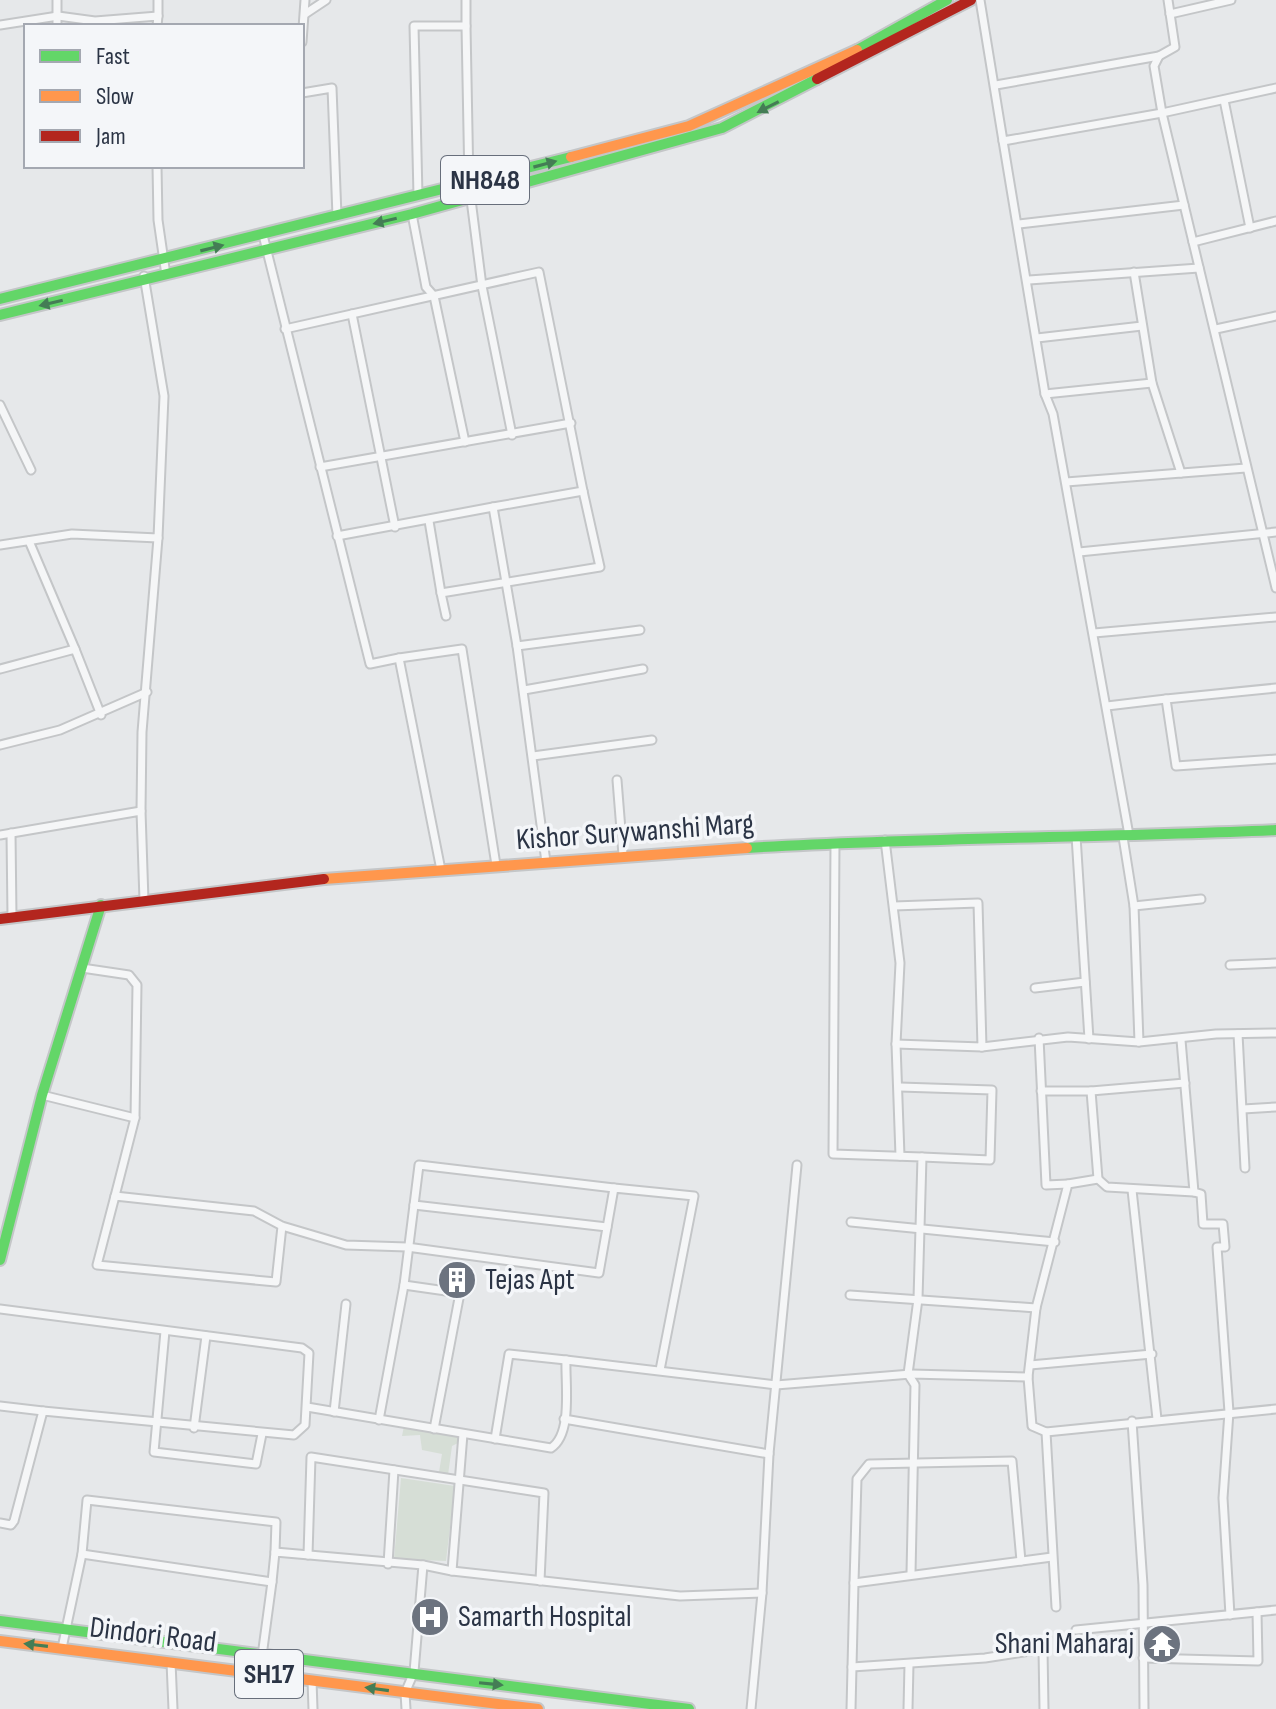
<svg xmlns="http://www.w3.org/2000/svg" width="1276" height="1709" viewBox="0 0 1276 1709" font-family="'Sofia Sans Condensed',sans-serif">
<rect width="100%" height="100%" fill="#e6e8ea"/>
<g fill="#d6ded6">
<polygon points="404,1426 461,1436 460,1442 452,1446 448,1475 439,1472 442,1454 422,1450 420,1435 402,1436"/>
<polygon points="401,1478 455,1486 446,1561 394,1559"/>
</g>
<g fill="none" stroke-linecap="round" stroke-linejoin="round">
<g stroke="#c4c6c8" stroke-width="11">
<g id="street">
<polyline points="980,0 1003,141 1162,113 1276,88"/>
<polyline points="1168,0 1175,47 1159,56 1154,66 1162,113 1276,588"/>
<polyline points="305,14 326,0"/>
<polyline points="1170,14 1231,0"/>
<polyline points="158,16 158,0"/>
<polyline points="0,25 58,16 95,21 158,16 157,26"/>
<polyline points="57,26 57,0"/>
<polyline points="466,26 469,184 482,286 512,435"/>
<polyline points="302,42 305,0"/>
<polyline points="996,85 1159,56"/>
<polyline points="302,93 332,88 337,216"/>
<polyline points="1224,100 1250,228"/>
<polyline points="1003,141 1045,394 1053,414 1129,835"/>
<polyline points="157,166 158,220 166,275"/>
<polyline points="418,196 414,26 466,26 466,0"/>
<polyline points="412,214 426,287 434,296 465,442"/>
<polyline points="1019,224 1184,205"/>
<polyline points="263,235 370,664 399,658"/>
<polyline points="1193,242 1276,221"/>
<polyline points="1134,272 1152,383 1181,473"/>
<polyline points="1029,280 1199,268"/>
<polyline points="352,314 395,527"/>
<polyline points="285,329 539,272 583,491 493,507 517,646 546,862"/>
<polyline points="1216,329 1276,316"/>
<polyline points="1037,338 1142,326"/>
<polyline points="1045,394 1152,383"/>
<polyline points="0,405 31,470"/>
<polyline points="320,467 571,423"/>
<polyline points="1066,482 1246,468"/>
<polyline points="429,521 441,593"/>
<polyline points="337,536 493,507"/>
<polyline points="29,541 75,649"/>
<polyline points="0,545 72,534 158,538 164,396 144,276"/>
<polyline points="1079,552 1276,532"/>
<polyline points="446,616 441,593 600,567 583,491"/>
<polyline points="1094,633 1276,617"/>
<polyline points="517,646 640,630"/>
<polyline points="0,669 75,649 101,715"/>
<polyline points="1276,688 1166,699 1176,766 1276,759"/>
<polyline points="524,690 643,669"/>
<polyline points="1107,706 1166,699"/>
<polyline points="0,745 60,730 147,692"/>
<polyline points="533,756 652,740"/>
<polyline points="617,780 623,855"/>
<polyline points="141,811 142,732 158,538"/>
<polyline points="11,833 12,917"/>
<polyline points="0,835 141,811 144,901"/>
<polyline points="1076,836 1089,1039"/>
<polyline points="1123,837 1134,906 1139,1042"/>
<polyline points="885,840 900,963 896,1044 900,1156"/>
<polyline points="835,843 833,1154 922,1157 918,1299 908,1374 915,1385 911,1573"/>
<polyline points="441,870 399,658 462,649 496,865"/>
<polyline points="894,906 978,903 982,1047 896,1044"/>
<polyline points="1134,906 1201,899"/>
<polyline points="1230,965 1276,963"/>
<polyline points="82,968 129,975 137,985 135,1118"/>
<polyline points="1035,988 1085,982"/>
<polyline points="1238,1034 1245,1168"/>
<polyline points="1039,1038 1046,1185 1068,1184"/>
<polyline points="1181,1040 1194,1192 1201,1194 1203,1224 1223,1224 1225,1247 1217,1247 1229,1412 1223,1498 1230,1615"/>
<polyline points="982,1047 1068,1037 1139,1042 1216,1034 1276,1033"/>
<polyline points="900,1087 992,1090 990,1160 922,1157"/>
<polyline points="1041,1091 1091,1091 1098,1179"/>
<polyline points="1091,1091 1185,1083"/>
<polyline points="42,1095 135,1118 115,1196"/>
<polyline points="1243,1109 1276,1107"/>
<polyline points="1132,1190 1157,1419"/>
<polyline points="414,1205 607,1227"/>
<polyline points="851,1222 1055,1242"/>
<polyline points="282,1226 276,1282 97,1265 115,1196 254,1211 282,1226 346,1245 407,1247 599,1273 614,1188 694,1196 660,1370"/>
<polyline points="404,1285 460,1293 434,1429"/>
<polyline points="850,1295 1036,1308"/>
<polyline points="0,1309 302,1348 309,1353 305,1425 294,1435 43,1411 14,1521 11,1525 0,1523"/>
<polyline points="165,1331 154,1452 256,1464 262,1434"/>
<polyline points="1030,1365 1152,1354"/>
<polyline points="1028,1377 1032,1426 1046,1432"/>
<polyline points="0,1406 43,1411"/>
<path d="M307,1407L551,1448C573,1434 565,1383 566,1360L776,1385L911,1374L1028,1377L1036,1308L1068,1184L1098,1179L1107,1187L1194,1192"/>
<polyline points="334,1412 346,1304"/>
<polyline points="564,1419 769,1454"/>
<polyline points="379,1420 404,1285 419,1165 614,1188"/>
<polyline points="1132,1421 1143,1585 1144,1709"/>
<polyline points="194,1428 206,1336"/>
<polyline points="495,1439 509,1354 566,1360"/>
<polyline points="82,1554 272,1582 275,1552 423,1565 452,1571 680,1596 762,1593"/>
<polyline points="308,1555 311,1457 544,1493 540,1581"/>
<polyline points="388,1564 394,1470"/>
<polyline points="452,1571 463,1434"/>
<polyline points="854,1583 857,1479 869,1464 1012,1461 1021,1561"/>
<polyline points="1056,1607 1046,1432 1276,1409"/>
<polyline points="1076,1630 1276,1610"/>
<polyline points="62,1648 82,1554 87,1500 276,1522 275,1552"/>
<polyline points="262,1656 272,1582"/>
<polyline points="1143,1658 1258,1661 1257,1612"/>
<polyline points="171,1662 173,1709"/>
<polyline points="852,1667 985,1658 1043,1649 1044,1709"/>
<polyline points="312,1680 313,1709"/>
<polyline points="406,1709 405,1693 414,1672 423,1565"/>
<polyline points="751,1709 762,1593 769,1454 797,1165"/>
<polyline points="851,1709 854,1583 1052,1557"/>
<polyline points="908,1709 909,1664"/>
</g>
</g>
<g stroke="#c4c6c8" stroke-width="14">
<g id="fast">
<polyline points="857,50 947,0"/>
<polyline points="0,299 571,157"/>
<polyline points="0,315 412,214 722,128 817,79"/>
<path d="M747,848C923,837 1100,838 1276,830"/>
<polyline points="0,1260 42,1095 101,905"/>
<polyline points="0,1621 689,1709"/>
</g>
</g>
<g stroke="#c4c6c8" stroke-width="14">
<g id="slow">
<polyline points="571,157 689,126 857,50"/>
<polyline points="324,879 747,848"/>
<polyline points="0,1641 538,1709"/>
</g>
</g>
<g stroke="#c4c6c8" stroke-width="14">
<g id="jam">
<polyline points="817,79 971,0"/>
<polyline points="0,919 324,879"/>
</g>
</g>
<use href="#street" stroke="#f5f6f7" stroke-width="7"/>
<use href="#fast" stroke="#63d668" stroke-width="10"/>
<use href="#slow" stroke="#ff974d" stroke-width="10"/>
<use href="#jam" stroke="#b3261e" stroke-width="10"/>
</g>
<defs><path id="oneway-solid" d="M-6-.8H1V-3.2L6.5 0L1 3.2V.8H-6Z" transform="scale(2)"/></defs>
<g fill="#447d55">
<use href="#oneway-solid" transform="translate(768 107) rotate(153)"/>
<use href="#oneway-solid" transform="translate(545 164) rotate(-15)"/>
<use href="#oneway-solid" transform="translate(385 221) rotate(167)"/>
<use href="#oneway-solid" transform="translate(212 248) rotate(-14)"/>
<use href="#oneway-solid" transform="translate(51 303) rotate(167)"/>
<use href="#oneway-solid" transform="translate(36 1645) rotate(-173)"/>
<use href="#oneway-solid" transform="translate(491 1684) rotate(6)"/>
<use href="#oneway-solid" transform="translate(377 1689) rotate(-172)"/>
</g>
<defs>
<g id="building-disc" transform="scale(2)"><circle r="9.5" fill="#6c737f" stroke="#f4f6f9"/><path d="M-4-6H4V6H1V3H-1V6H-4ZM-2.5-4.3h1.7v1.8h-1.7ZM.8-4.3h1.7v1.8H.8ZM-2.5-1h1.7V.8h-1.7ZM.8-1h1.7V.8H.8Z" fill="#fff"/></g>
<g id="hospital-disc" transform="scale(2)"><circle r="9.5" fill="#6c737f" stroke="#f4f6f9"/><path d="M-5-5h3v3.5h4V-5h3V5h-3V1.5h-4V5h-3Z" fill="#fff"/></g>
<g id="temple-disc" transform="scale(2)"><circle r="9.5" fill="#6c737f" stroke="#f4f6f9"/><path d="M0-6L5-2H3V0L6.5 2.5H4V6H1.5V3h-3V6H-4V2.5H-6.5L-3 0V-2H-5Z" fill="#fff"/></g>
</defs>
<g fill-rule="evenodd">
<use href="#building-disc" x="457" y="1280"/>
<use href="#hospital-disc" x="430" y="1617"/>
<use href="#temple-disc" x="1162" y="1644"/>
</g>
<g text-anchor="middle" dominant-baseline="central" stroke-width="7" stroke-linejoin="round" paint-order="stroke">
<g fill="#f4f6f9" stroke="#676e7b" stroke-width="2">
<rect x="441" y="156" width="88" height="48" rx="6"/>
<rect x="235" y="1650" width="68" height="48" rx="6"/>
</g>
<g font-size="28" font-weight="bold" fill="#2b3445">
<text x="485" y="180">NH848</text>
<text x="269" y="1674">SH17</text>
</g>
<g font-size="30" fill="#2b3445" stroke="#f4f6f9">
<text transform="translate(635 832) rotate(-4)">Kishor Surywanshi Marg</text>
<text transform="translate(153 1635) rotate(7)">Dindori Road</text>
</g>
<g font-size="30" fill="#2b3445" stroke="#f4f6f9" text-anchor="start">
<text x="485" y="1280">Tejas Apt</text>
<text x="458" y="1617">Samarth Hospital</text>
<text x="1134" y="1644" text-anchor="end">Shani Maharaj</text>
</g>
</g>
<rect x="24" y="24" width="280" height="144" fill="#f4f6f9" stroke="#a4a8b1" stroke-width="2"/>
<rect x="40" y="50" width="40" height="12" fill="#63d668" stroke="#a4a8b1" stroke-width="2"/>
<text x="96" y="64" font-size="24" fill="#2b3445">Fast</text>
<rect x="40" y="90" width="40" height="12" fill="#ff974d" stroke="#a4a8b1" stroke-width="2"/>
<text x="96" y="104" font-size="24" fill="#2b3445">Slow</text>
<rect x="40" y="130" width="40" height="12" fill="#b3261e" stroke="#a4a8b1" stroke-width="2"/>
<text x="96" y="144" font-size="24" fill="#2b3445">Jam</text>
</svg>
